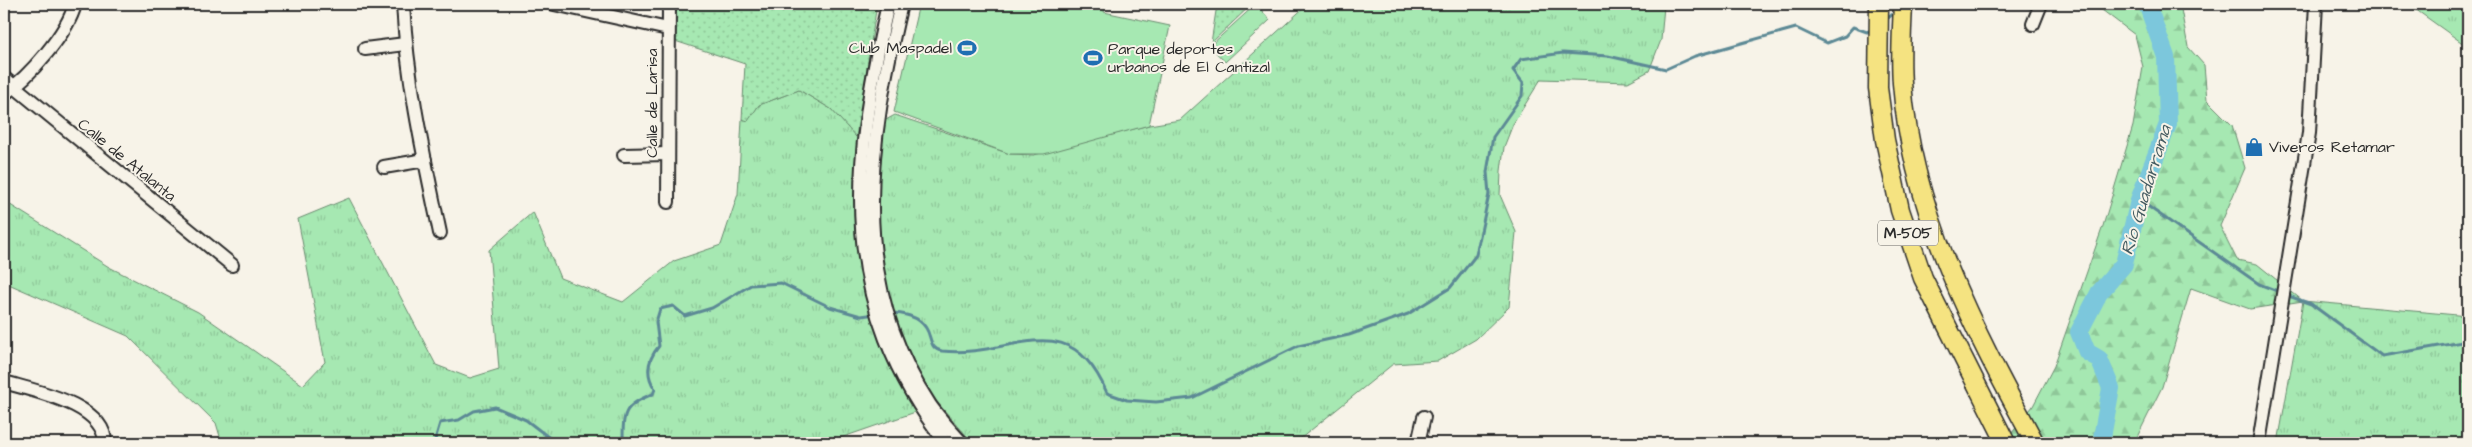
<svg xmlns="http://www.w3.org/2000/svg" width="2472" height="447" viewBox="0 0 2472 447" font-family="'Architects Daughter',sans-serif">
<defs>
<pattern id="grass-tufts" width="24" height="20" patternUnits="userSpaceOnUse" patternTransform="scale(1.25)"><rect width="24" height="20" fill="#a6e8b2"/><path d="M3 7l-1-3M5 7V3M7 7l1-3M15 17l-1-3M17 17v-4M19 17l1-3" fill="none" stroke="#8fc799"/></pattern>
<pattern id="forest-firs" width="22" height="20" patternUnits="userSpaceOnUse" patternTransform="scale(1.25)"><rect width="22" height="20" fill="#a6e8b2"/><path d="M5 1l3.5 6h-7zM16 11l3.5 6h-7z" fill="#8fc799"/></pattern>
<pattern id="park-dots" width="8" height="8" patternUnits="userSpaceOnUse" patternTransform="scale(1.25)"><rect width="8" height="8" fill="#a6e8b2"/><path d="M2 2h.1M6 6h.1" fill="none" stroke="#8fc799" stroke-width="1.8" stroke-linecap="round"/></pattern>
</defs>
<rect width="100%" height="100%" fill="#f7f3e8"/>
<filter id="ink" filterUnits="userSpaceOnUse"><feTurbulence type="fractalNoise" baseFrequency=".02" numOctaves="2"/><feDisplacementMap in="SourceGraphic" scale="10" xChannelSelector="R" yChannelSelector="G"/><feConvolveMatrix kernelMatrix="1 2 1 2 8 2 1 2 1" color-interpolation-filters="sRGB"/></filter>
<g filter="url(#ink)">
<g fill="url(#grass-tufts)" stroke="#688a6e">
<polygon points="1308,4 1663,4 1664,6 1661,40 1649,71 1628,82 1541,79 1513,124 1504,147 1501,171 1500,195 1516,232 1509,307 1476,339 1438,361 1393,364 1295,443 973,443 936,401 927,408 826,443 222,443 216,423 128,336 4,282 4,201 109,267 198,312 303,385 325,362 298,219 349,198 436,365 470,378 499,369 489,250 533,212 560,278 623,302 674,261 721,245 738,194 742,119 748,120 759,105 799,90 831,109 856,136 895,115 1010,154 1034,155 1149,125 1180,120"/>
<polygon points="2408,4 2468,4 2468,47"/>
<polygon points="2303,301 2468,316 2468,443 2278,443"/>
</g>
<polygon fill="url(#forest-firs)" stroke="#688a6e" points="2101,4 2180,4 2188,47 2204,65 2207,100 2232,125 2245,168 2220,226 2237,260 2257,264 2303,301 2250,309 2191,288 2162,387 2134,443 2004,443 2033,406 2054,366 2103,226 2133,126 2143,67 2135,35 2102,10"/>
<g fill="url(#park-dots)" stroke="#688a6e">
<polygon points="676,4 877,4 856,137 831,109 799,90 759,105 748,121 742,119 745,64 675,41"/>
<polygon points="1223,4 1252,4 1211,43 1216,11"/>
</g>
<g fill="#a6e8b2" stroke="#688a6e">
<polygon points="919,4 1106,4 1104,12 1170,26 1149,125 1044,154 1010,154 894,112"/>
<polygon points="1256,4 1270,20 1225,62 1210,46"/>
</g>
<g fill="none" stroke-linecap="round" stroke-linejoin="round">
<g stroke="#5c8995" stroke-width="3">
<polyline points="1884,22 1896,11"/>
<polyline points="2139,200 2259,284 2280,292"/>
<polyline points="2286,295 2311,304 2382,356 2468,341"/>
<path d="M890,313C902,313 919,316 926,328C932,337 929,349 942,351C1011,359 1068,302 1107,393L1127,400L1156,402L1192,398L1298,346L1349,335L1408,314L1450,288L1476,255L1489,194L1487,172L1493,137L1522,96L1523,83L1513,70L1521,59L1563,53L1608,56L1666,69L1695,56L1796,28L1827,43L1845,36L1853,27L1867,32L1872,29"/>
<polyline points="434,443 440,423 459,420 474,411 495,407 526,420 556,443"/>
<path d="M623,443C623,413 623,405 653,394L655,389C645,374 648,359 659,346L656,322L660,309L673,306L685,316L712,308L751,285L781,283L830,307L861,316L876,314"/>
</g>
<polyline stroke="#7cc7dc" stroke-width="18" points="2101,443 2111,388 2099,359 2087,352 2079,332 2099,293 2124,264 2139,200 2168,124 2166,57 2147,4"/>
<g stroke="#2b2b2b" stroke-width="16">
<g id="minor">
<path d="M403,4C407,81 424,157 440,233"/>
<polyline points="554,4 668,29"/>
<path d="M888,4C851,167 837,304 946,443"/>
<path d="M901,4C869,142 846,278 930,405C939,418 951,431 962,443"/>
<polyline points="2033,24 2041,4"/>
<polyline points="365,49 405,44"/>
<polyline points="4,78 232,265"/>
<path d="M4,94C28,78 68,33 75,4"/>
<polyline points="624,155 668,154"/>
<polyline points="384,167 425,160"/>
<polyline points="668,202 669,4"/>
<path d="M4,382C34,391 105,404 105,443"/>
<polyline points="1418,443 1424,417"/>
<polyline points="2259,443 2309,133 2316,4"/>
</g>
</g>
<g stroke="#2b2b2b" stroke-width="21">
<g id="highway">
<polyline points="1879,4 1878,88 1885,140 1900,210 1923,278 2006,443"/>
<path d="M1903,4C1902,30 1900,57 1902,83C1912,214 1974,330 2035,443"/>
</g>
</g>
<use href="#minor" stroke="#f7f3e8" stroke-width="12"/>
<use href="#highway" stroke="#f5e381" stroke-width="18"/>
</g>
</g>
<defs>
<g id="stadium-bare" transform="scale(1.5)"><path d="M0-5a6.5 5 0 1 0 0 10a6.5 5 0 1 0 0-10ZM-3.5-1.8h7v3.6h-7Z" fill="#1f6fb2" stroke="#f7f3e8" stroke-width="2.5" paint-order="stroke"/></g>
<g id="shop-bare" transform="scale(1.5)"><path d="M-5-2.5h2.3a2.7 3.5 0 0 1 5.4 0H5L5.5 6h-11ZM-1.5-2.5h3a1.5 2.3 0 0 0-3 0Z" fill="#1f6fb2" stroke="#f7f3e8" stroke-width="2.5" paint-order="stroke"/></g>
</defs>
<g fill-rule="evenodd">
<use href="#stadium-bare" x="967" y="48"/>
<use href="#stadium-bare" x="1093" y="58"/>
<use href="#shop-bare" x="2254" y="147"/>
</g>
<g text-anchor="middle" dominant-baseline="central" stroke-width="4" stroke-linejoin="round" paint-order="stroke">
<rect fill="#f7f3e8" stroke="#686764" stroke-width="1" x="1878" y="220.5" width="60" height="25" rx="4"/>
<g font-size="15" font-weight="bold" fill="#2b2b2b">
<text x="1908" y="233">M-505</text>
</g>
<g font-size="16" fill="#2b2b2b" stroke="#f7f3e8" text-anchor="start">
<text x="952" y="48" text-anchor="end">Club Maspadel</text>
<text x="1108" y="49">Parque deportes<tspan x="1108" dy="18">urbanos de El Cantizal</tspan></text>
<text x="2269" y="147">Viveros Retamar</text>
</g>
<g font-size="16" fill="#2b2b2b" stroke="#f7f3e8">
<text transform="translate(652 103) rotate(-90)">Calle de Larisa</text>
<text transform="translate(127 160) rotate(39)">Calle de Atalanta</text>
</g>
<g font-size="18" font-style="italic" fill="#435a60" stroke="#f7f3e8">
<text transform="translate(2146 190) rotate(-73)">Río Guadarrama</text>
</g>
</g>
<rect width="2472" height="447" fill="none" stroke="#f7f3e8" stroke-width="20"/>
<rect x="10" y="10" width="2452" height="427" fill="none" stroke="#2b2b2b" stroke-width="2" filter="url(#ink)"/>
</svg>
